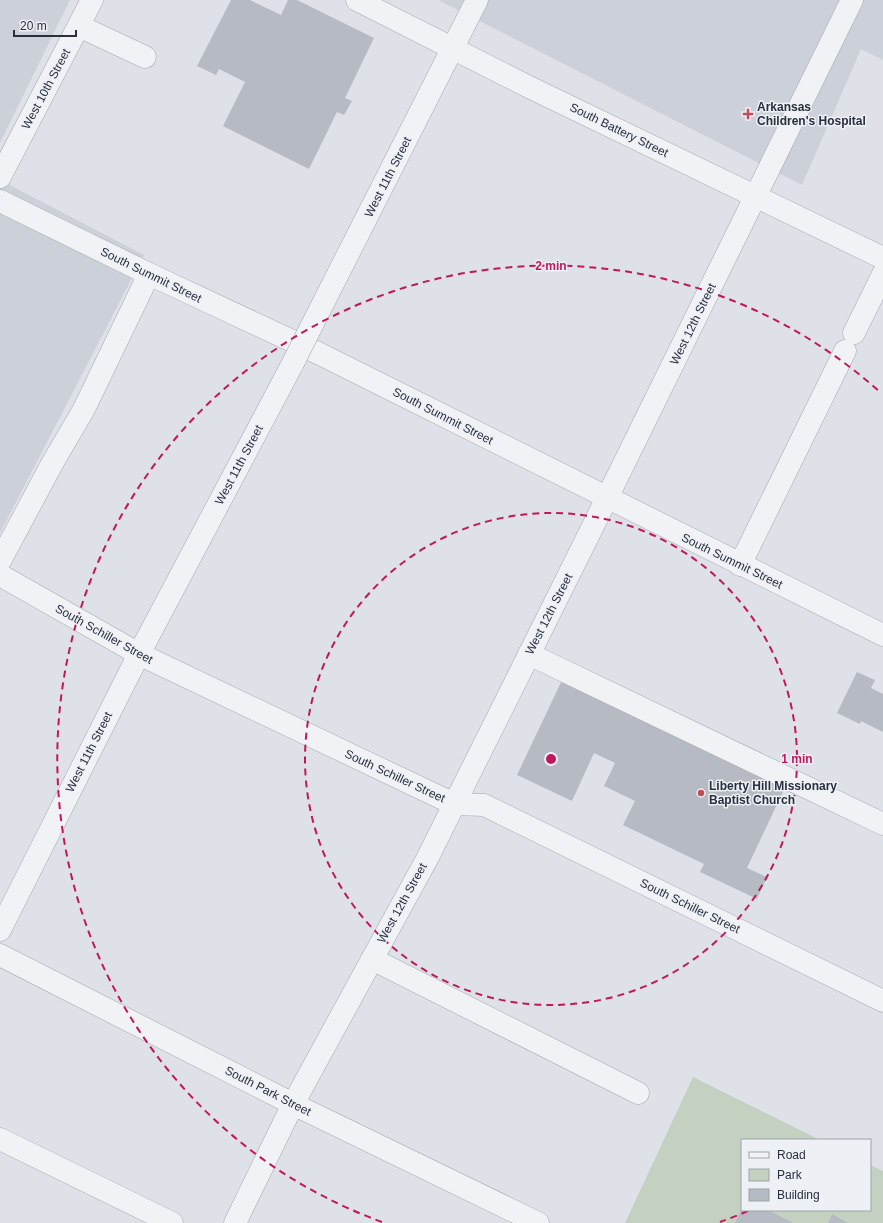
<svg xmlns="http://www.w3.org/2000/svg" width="883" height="1223" viewBox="0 0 883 1223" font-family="Arial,sans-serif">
<rect width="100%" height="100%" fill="#dee1e7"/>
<g fill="#ccd1d9">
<polygon points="0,0 70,0 0,143"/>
<polygon points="438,0 883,0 883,60 861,49 802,185"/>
<polygon points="0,180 144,255 0,533"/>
</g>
<polygon fill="#c4d0c0" points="693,1077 820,1140 742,1140 742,1210 870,1210 870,1165 883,1171 883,1223 625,1223"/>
<g fill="#b6bbc3">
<polygon points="231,0 250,0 281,15 288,0 297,0 374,38 345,98 352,101 344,115 337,112 309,169 223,126 245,82 219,69 216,75 197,66"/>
<polygon points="857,672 875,680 871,688 883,694 883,732 861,721 860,724 837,713"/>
<polygon points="563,678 788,781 747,868 767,877 757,899 700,872 704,864 623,825 635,801 604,786 615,763 594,753 572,801 517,775"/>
<polygon points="741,1210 768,1210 793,1223 735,1223"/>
<polygon points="832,1214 848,1223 828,1223"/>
</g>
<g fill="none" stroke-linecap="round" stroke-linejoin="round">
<g stroke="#a4a8b1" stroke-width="23">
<g id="minor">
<polyline points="357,0 529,87 883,258"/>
<polyline points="79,26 145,57"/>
<polyline points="0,177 92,0"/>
<polyline points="0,201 149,274 320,354 883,635"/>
<polyline points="310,329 477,0"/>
<polyline points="854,333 883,274"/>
<polyline points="0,561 53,462 84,409 149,274"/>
<polyline points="740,565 845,351"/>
<polyline points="0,575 139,654 454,804 484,805 883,1001"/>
<polyline points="529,654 883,824"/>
<polyline points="0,930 139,654 293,363"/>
<polyline points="0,955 293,1104 538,1223"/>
<polyline points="372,959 638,1093"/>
<polyline points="0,1139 172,1223"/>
<polyline points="235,1223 293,1104 428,857 607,498 852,0"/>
</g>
</g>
<use href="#minor" stroke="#f1f2f5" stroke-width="22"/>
<g stroke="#a4a8b1" stroke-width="23" stroke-linecap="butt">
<polyline id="minor-bridge" points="293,363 310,329"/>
</g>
<use href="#minor-bridge" stroke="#f1f2f5" stroke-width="22"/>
</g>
<g fill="none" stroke="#c2185b" stroke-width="2" stroke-dasharray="7 5">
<circle cx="551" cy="759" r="246"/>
<path d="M748 1211A493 493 0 0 1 720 1222M382 1222A493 493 0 1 1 881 393"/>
</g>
<g fill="#c54a5a" stroke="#edf0f5" stroke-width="1.5">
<path d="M746 108h4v4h4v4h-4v4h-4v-4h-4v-4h4z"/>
<circle cx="701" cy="793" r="4"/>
</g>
<g text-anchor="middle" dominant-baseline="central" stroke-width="3" stroke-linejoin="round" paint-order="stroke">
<g font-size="12" fill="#282f3d" stroke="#edf0f5">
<text transform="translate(46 89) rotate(-62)">West 10th Street</text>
<text transform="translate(619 130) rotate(26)">South Battery Street</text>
<text transform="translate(388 177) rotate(-63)">West 11th Street</text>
<text transform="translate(151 275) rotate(26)">South Summit Street</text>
<text transform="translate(693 324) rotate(-64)">West 12th Street</text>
<text transform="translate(443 416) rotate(27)">South Summit Street</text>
<text transform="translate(239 465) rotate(-62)">West 11th Street</text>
<text transform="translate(732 561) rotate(26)">South Summit Street</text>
<text transform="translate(549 614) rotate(-63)">West 12th Street</text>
<text transform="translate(104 634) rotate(29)">South Schiller Street</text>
<text transform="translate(89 752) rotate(-63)">West 11th Street</text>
<text transform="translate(395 776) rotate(25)">South Schiller Street</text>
<text transform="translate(402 903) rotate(-61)">West 12th Street</text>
<text transform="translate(690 906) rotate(26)">South Schiller Street</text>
<text transform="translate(268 1091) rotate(27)">South Park Street</text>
</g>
<g font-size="12" font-weight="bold" fill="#282f3d" stroke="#edf0f5" text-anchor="start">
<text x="757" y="107">Arkansas<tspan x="757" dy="14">Children's Hospital</tspan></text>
<text x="709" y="786">Liberty Hill Missionary<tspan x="709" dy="14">Baptist Church</tspan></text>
</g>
</g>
<circle cx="551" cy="759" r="6" fill="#c2185b" stroke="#edf0f5" stroke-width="2"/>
<g font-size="12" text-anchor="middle" font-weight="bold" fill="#c2185b" stroke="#edf0f5" stroke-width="3" stroke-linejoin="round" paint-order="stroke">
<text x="551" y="270">2 min</text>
<text x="797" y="763">1 min</text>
</g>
<rect x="741" y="1139" width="130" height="72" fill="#edf0f5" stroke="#9ea3ab"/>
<rect x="749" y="1152" width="20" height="6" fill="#f1f2f5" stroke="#9ea3ab"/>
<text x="777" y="1159" font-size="12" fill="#282f3d">Road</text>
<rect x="749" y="1169" width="20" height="12" fill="#c4d0c0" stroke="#9ea3ab"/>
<text x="777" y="1179" font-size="12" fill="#282f3d">Park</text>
<rect x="749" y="1189" width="20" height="12" fill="#b6bbc3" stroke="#9ea3ab"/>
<text x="777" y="1199" font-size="12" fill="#282f3d">Building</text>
<path d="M14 30v6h62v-6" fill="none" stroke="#282f3d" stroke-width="2"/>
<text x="20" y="30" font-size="12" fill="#282f3d" stroke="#edf0f5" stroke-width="3" paint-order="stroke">20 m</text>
</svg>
